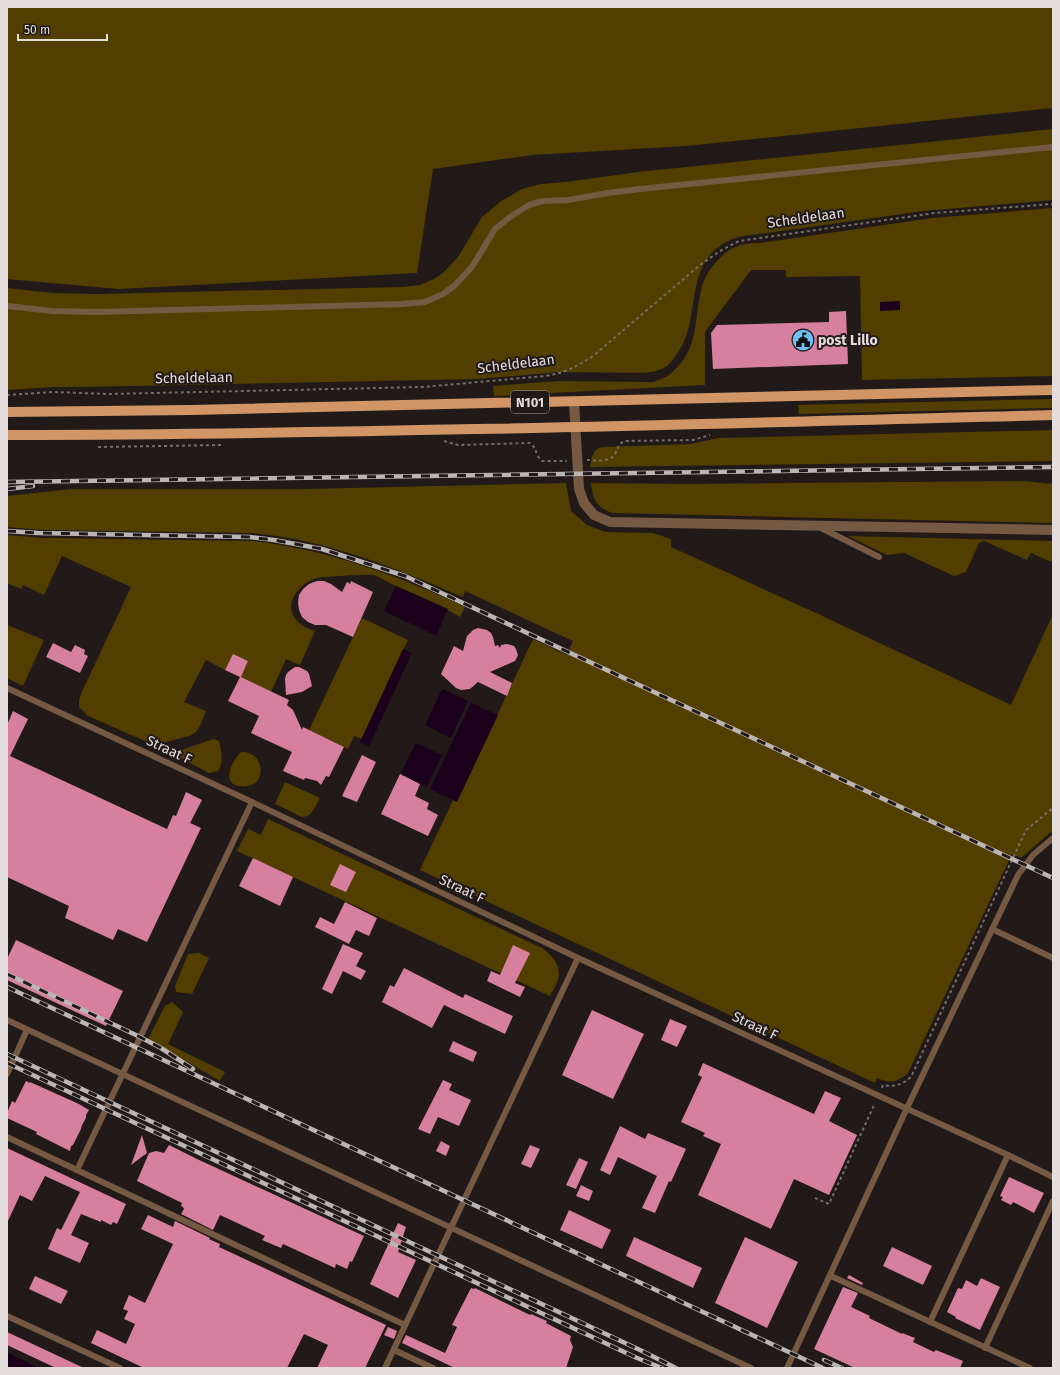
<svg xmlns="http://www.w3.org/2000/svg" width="1060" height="1375" viewBox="0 0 1060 1375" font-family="'Fira Sans',sans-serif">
<rect width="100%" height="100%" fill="#211a19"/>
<g fill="#523f00">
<polygon points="7,7 1053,7 1053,108 686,146 532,155 433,169 417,273 119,289 7,279"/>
<path d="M1053,129V200L923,211L738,237C677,257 706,321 674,358C671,362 667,367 662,369C657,371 650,372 645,373L560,372L477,379L85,387H53L7,390V288L53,293L97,294L401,287L420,285L434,279L443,273L458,257L482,217L500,202L522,189L541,184L566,182L638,172Z"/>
<path d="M1053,208V376L862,380L860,276L786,277V270H751L705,332V385L494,396L493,386L559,381L653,382C658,380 663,378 668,376C673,372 677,367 681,363C698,342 695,315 701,290C704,277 711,266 721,257C727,250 736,246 745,244C750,243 755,243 760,243L932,218Z"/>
<polygon points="1053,399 1053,408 799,414 798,405"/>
<path d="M1053,430V461L590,467C592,458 592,449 603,447L691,444L718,438Z"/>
<path d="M1024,481L1053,484V523L613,513C596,508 593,499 591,483L690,484Z"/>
<path d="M566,483L571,511L587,525L605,532L653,533L671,539V547L816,613L1011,705L1053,614V830L1021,858L1012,854L908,1073C898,1082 890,1084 877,1078L875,1083L420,870L453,800L457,801L533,639L567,655L573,641L465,591L463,597C395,568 325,539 251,533L44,530L7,527V496L71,489H307Z"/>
<path d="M7,535L44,538L254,541C328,550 397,575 465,607L460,617C439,604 416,595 394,585C387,582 379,576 372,575C367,574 322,577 317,578C299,583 283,604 296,620C301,626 309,629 315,631L300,665L286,659L271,692L241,677L248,661L233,655L225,670L206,660L184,702L206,711L200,726L196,732L189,736L154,745L88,716L79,707V700L81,694L131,587L62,556L44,595L23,585L21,589L7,583Z"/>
<polygon points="848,536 1053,541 1053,559 1051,562 1031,553 1027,560 984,541 979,543 966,572 954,576 904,553 887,555"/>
<polygon points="362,618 408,640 362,739 354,736 348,749 309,730"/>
<polygon points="7,625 44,640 23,686 7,678"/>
<path d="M214,739L219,741C221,749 224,763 218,771L209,773L175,755V753L178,751Z"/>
<path d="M241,752C266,750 269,791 239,786C220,783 233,760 241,752Z"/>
<path d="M285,782L320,798C315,806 313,817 302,817L275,804Z"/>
<path d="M268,819L542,948C551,954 562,966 558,979C557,985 552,991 550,996L237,851L248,829L261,835Z"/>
<polygon points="199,953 209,958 192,994 176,992 175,986 188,954"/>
<polygon points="172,1002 183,1012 168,1044 225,1072 220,1081 148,1039 165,1006"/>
</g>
<g fill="#1b011c">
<polygon points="900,301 900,310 880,311 880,302"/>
<polygon points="396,586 448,609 436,636 384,611"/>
<polygon points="403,649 412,653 369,746 360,742"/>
<polygon points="442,689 468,701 451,738 425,725"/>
<polygon points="471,703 498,715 457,802 430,789"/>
<polygon points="416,743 442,755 427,787 400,775"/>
<polygon points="7,1352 39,1368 18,1368 15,1366 12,1368 7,1368"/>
</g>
<g fill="#d67f9e">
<polygon points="846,311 848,364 713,369 711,333 717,325 829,322 829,312"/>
<polygon points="317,581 324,581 331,584 342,592 347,582 350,584 351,581 373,592 353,637 326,625 315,625 308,622 302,617 299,610 298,603 299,595 303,589 309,584"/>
<polygon points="478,628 487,630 491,633 493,637 495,646 498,645 500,648 501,645 507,644 514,646 516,649 518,655 515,661 490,672 512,683 507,696 478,682 470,689 461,690 456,688 441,674 454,646 463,651 467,636 473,630"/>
<polygon points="53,643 71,652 75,645 85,650 84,654 88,656 80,673 46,657"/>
<polygon points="233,654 248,661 241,677 289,700 287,705 293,710 302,730 303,727 344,747 329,777 326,776 321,785 317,781 305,778 304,780 283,771 292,752 251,733 259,716 228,701 240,677 225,670"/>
<polygon points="295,667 299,667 307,671 309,674 312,686 302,692 286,695 285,679 286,675 288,672"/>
<polygon points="13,711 28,719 10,756 167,829 173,815 176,816 186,792 202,800 190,823 201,828 147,942 118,929 113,940 65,918 69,906 7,877 7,725"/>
<polygon points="362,755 376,762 357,802 342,796"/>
<polygon points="400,774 420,784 415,796 429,803 427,809 438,815 428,836 381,814"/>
<polygon points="253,858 293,877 280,906 239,886"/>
<polygon points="340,864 356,872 346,892 330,885"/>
<polygon points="345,902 377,918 369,936 356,930 349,944 315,927 320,917 334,924"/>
<polygon points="16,940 123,991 106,1026 7,980 7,959"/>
<polygon points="343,944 363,953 356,966 366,971 361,980 343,971 332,994 322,989"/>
<polygon points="513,945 530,953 515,983 525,987 520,997 487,981 491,971 500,975"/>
<polygon points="404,968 463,998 465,994 513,1016 505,1034 444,1005 432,1028 382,1002 390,985 394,987"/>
<polygon points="592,1010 644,1034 613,1099 562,1075"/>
<polygon points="670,1019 687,1026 677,1047 661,1040"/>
<polygon points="453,1041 477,1052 473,1062 449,1051"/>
<polygon points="703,1063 814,1114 825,1091 841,1098 829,1121 857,1135 829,1195 794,1179 771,1229 698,1195 721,1144 703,1136 705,1133 681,1122 702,1077 698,1075"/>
<polygon points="443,1080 452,1084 449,1090 471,1100 459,1126 438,1117 430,1134 418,1129"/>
<polygon points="26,1081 30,1083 30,1082 79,1104 89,1110 86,1115 86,1118 82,1125 81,1129 73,1145 71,1146 70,1151 36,1134 37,1132 7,1118 7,1113 12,1101 15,1103"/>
<polygon points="620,1126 645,1139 648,1133 686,1149 671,1182 669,1181 655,1213 642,1208 657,1176 618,1157 610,1175 600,1170"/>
<polygon points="142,1135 147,1153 131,1165"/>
<polygon points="441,1141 450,1146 446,1156 436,1151"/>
<polygon points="169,1145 197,1159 364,1236 352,1262 350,1261 347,1269 336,1264 335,1268 283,1244 281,1248 262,1240 265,1236 220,1215 213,1230 181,1214 184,1209 183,1207 181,1206 182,1203 137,1181 149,1153 156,1151 164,1153"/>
<polygon points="530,1145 540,1149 531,1168 521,1164"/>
<polygon points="7,1148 126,1204 117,1224 113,1222 111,1225 101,1220 101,1222 81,1214 71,1235 89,1243 80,1263 48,1249 57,1228 61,1230 80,1192 45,1176 32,1201 20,1195 7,1223"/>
<polygon points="579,1158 588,1162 576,1189 566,1185"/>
<polygon points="1009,1177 1044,1193 1034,1213 1013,1202 1011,1205 1001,1200 1003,1197 1000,1196"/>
<polygon points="581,1185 593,1191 589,1201 576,1196"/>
<polygon points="569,1210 611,1230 602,1249 560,1230"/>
<polygon points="148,1215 173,1227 175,1221 210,1238 209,1239 220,1244 219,1247 386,1325 365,1368 317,1368 328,1345 304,1334 287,1368 144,1368 91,1343 97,1330 126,1344 135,1324 124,1319 128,1311 123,1309 129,1295 145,1303 173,1244 141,1229"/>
<polygon points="398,1223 406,1227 398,1252 416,1260 398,1298 370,1284"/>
<polygon points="634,1237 702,1268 693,1288 626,1256"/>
<polygon points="745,1237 798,1262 767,1328 715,1303"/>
<polygon points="892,1247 932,1266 923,1285 883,1266"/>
<polygon points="849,1275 863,1283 862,1285 847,1278"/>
<polygon points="35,1276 68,1291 61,1304 29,1289"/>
<polygon points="981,1278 1000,1287 980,1330 955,1318 956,1317 947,1312 958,1288 962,1289 966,1280 977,1286"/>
<polygon points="843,1287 858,1293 851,1307 870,1316 869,1318 902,1334 902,1333 915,1338 913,1342 934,1352 936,1350 963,1361 960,1368 855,1368 814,1349"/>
<polygon points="471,1288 474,1289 475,1288 530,1315 531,1314 547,1321 546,1323 571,1336 570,1340 573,1347 566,1368 455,1368 402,1343 406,1335 445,1353 457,1327 452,1325"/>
<polygon points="388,1327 397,1331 394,1339 384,1335"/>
<polygon points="7,1332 84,1368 56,1368 7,1345"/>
</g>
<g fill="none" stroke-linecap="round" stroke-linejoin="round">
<g stroke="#736d6c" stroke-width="2" stroke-dasharray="3 3" stroke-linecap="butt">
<path d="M7,395L53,392L109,394L423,387L545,376C565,373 576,367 593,356L700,265L720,251L739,241L935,213L1053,204"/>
<path d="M444,441L458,445L530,443C537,448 535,455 542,461H567"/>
<polyline points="98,447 222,445"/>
<path d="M587,460C596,460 610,463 615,454C618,448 618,445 624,441L693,440L710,435"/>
<path d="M882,1088L883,1085C894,1087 902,1085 911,1077L1026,830L1053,808"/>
<polyline points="815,1198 829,1204 875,1103"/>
</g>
<g stroke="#765943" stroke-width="6">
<polyline points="7,306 52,311 97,312 402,304 425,302 443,294 454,286 472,267 495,229 510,217 529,205 543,201 568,200 608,193 640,189 1053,147"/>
<polyline points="819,527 879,557"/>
<polyline points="7,688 252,802 578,958 1008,1155 1053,1177"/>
<polyline points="992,929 1053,958"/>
<polyline points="7,1020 751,1368"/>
<polyline points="7,1074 27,1030"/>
<polyline points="7,1137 405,1325"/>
<polyline points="77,1170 252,802"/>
<polyline points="831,1276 1030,1368"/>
<polyline points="7,1316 120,1368"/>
<polyline points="930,1322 1008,1155"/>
<polyline points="985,1348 1053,1201"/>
<polyline points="394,1350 433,1368"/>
<polyline points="385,1368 578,958"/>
<polyline points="787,1368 907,1108 1018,875 1033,855 1053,838"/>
</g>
<polyline stroke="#765943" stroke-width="10" points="574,402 579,489 584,503 594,515 610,522 1053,530"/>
<g stroke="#d29566" stroke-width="10">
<polyline points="7,412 191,410 1053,390"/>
<path d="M7,435C356,434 704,424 1053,415"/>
</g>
<g stroke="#bbb5b4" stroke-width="4.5">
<g id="rail">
<polyline points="7,482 1053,467"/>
<polyline points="7,489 33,486"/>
<polyline points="7,531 38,533 249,537 274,540 322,549 405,576 1053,878"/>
<polyline points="7,974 138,1036 161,1048 193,1069"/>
<polyline points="7,987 823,1368"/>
<polyline points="7,1054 640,1350 676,1368"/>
<polyline points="7,1063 637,1358 662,1368"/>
<polyline points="824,1360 842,1368"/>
</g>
</g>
<use href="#rail" stroke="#211a19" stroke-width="3" stroke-dasharray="9" stroke-linecap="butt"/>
</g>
<defs>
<g id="civic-disc" transform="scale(1.15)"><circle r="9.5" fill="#6dc2f3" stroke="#211a19"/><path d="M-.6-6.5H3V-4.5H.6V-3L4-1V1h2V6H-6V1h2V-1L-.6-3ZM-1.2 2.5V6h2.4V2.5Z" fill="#111"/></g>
</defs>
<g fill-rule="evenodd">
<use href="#civic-disc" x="803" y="340"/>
</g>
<g text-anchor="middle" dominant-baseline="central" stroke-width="4" stroke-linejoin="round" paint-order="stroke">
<rect fill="#211a19" stroke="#a9a3a2" stroke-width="1" x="511" y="391" width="38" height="22" rx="3"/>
<g font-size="13" font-weight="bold" fill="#e3dedd">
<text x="530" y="402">N101</text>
</g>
<g font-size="14" fill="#e3dedd" stroke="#211a19">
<text transform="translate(806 218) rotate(-8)">Scheldelaan</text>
<text transform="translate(516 364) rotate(-7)">Scheldelaan</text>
<text transform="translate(194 378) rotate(-1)">Scheldelaan</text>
<text transform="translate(169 750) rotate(25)">Straat F</text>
<text transform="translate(462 889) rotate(25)">Straat F</text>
<text transform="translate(755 1026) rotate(25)">Straat F</text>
</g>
<g font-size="14" font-weight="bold" fill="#e3dedd" stroke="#211a19" text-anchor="start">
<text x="818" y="340">post Lillo</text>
</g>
</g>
<rect width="1060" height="1375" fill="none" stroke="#e3dedd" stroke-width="16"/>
<path d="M18 34v6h89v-6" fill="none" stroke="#e3dedd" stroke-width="2"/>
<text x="24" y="34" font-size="12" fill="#e3dedd" stroke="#211a19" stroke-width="3" paint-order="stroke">50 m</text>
</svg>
